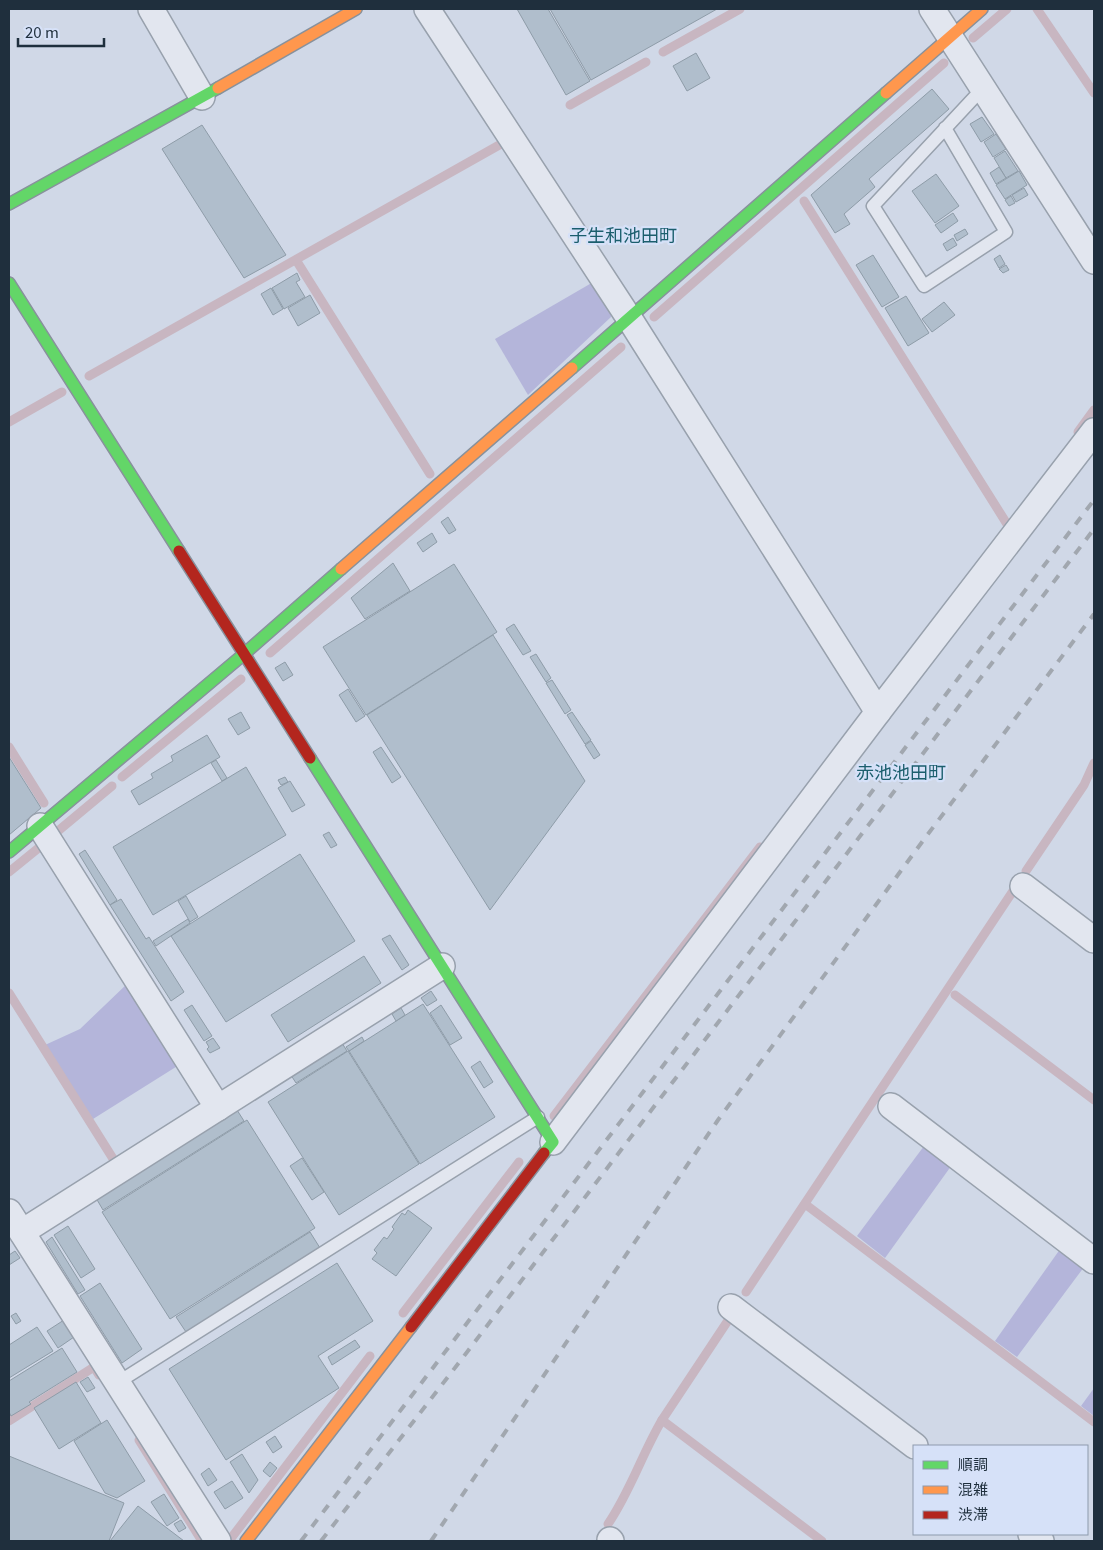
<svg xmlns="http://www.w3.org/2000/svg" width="1103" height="1550" viewBox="0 0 1103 1550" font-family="Georgia,'Noto Sans JP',serif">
<rect width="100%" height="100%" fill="#d0d8e7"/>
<g fill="#b4b5da">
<polygon points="595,281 610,305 611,317 528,395 495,339"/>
<polygon points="128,983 179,1065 93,1119 45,1045 80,1029"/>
<polygon points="927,1142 954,1162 885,1258 857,1236"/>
<polygon points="1063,1245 1087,1263 1017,1357 995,1341"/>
<polygon points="1094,1388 1094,1416 1081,1406"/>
</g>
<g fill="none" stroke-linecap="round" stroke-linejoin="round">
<g stroke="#c8b6c1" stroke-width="9">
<polyline points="1037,9 1094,93"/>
<polyline points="973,38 1007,9"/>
<polyline points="663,52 740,9"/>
<polyline points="570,105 646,62"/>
<polyline points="804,201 1007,524"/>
<polyline points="296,260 430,474"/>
<polyline points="654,317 944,63"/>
<polyline points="89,376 501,144"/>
<polyline points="9,422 62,392"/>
<polyline points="1078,432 1094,410"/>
<polyline points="270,653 621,347"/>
<polyline points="9,747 44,803"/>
<polyline points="122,777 241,679"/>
<polyline points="58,831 112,786"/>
<polyline points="1026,871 1084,785 1094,763"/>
<polyline points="9,872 41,846"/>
<polyline points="9,993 117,1165"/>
<polyline points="955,995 1094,1100"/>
<polyline points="554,1116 760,847"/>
<polyline points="805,1204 1094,1422"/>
<polyline points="746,1292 1013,891"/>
<polyline points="403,1313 519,1162"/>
<polyline points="662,1420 822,1541"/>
<polyline points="9,1421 94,1367 99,1375"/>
<polyline points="139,1440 202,1541"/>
<path d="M608,1524C630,1492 642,1454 662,1420L731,1316"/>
<polyline points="232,1537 370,1356"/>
</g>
</g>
<g fill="#b0becc" stroke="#8e9ca8">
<polygon points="517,9 548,9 590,81 566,95"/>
<polygon points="550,9 717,9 591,80"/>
<polygon points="696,53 710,78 687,91 673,66"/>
<polygon points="932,89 949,109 869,179 875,187 844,214 850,224 835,233 811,195"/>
<polygon points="982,117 994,134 981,142 970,124"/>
<polygon points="202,125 286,255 244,278 162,149"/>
<polygon points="996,134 1006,149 993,157 984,142"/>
<polygon points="1005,151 1018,171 1006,178 994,158"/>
<polygon points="999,167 1006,178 996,184 990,173"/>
<polygon points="1019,171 1027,185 1005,199 996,185"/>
<polygon points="936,174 959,206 935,223 912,191"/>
<polygon points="1024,188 1028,195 1016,202 1012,195"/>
<polygon points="1011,196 1015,203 1009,206 1005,200"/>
<polygon points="953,213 958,221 941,233 935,225"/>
<polygon points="965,229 968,234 957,241 954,235"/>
<polygon points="953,238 957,245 947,251 943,244"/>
<polygon points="873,255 899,297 882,307 856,265"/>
<polygon points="1000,255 1005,264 999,268 994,259"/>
<polygon points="1006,265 1009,270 1003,273 999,269"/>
<polygon points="297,273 300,280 296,282 305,297 284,309 272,288"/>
<polygon points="271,288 283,309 273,315 261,294"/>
<polygon points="310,295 320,313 298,326 288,308"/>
<polygon points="906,296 929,333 908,346 885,308"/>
<polygon points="944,302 955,315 932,332 922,319"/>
<polygon points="448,517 456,530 449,534 441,522"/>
<polygon points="432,533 437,542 423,552 417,543"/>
<polygon points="393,563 410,591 365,619 351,598"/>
<polygon points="454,564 497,632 366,715 323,647"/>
<polygon points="514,624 531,651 523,655 506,629"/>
<polygon points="493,635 585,781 490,910 367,715"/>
<polygon points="536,654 551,678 546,682 530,657"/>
<polygon points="285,662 293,675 283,681 275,668"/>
<polygon points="552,680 571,710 565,714 546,683"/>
<polygon points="348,689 365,716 356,722 339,695"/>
<polygon points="241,712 250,728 238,735 228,719"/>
<polygon points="572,712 591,740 585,744 567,715"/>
<polygon points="207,735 220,757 139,805 131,791 153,778 151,774 173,761 171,756"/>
<polygon points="591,741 600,755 594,759 585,745"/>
<polygon points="381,747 401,777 392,783 373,752"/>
<polygon points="9,757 41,808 9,835"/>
<polygon points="216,760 227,778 222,781 211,763"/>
<polygon points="246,767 286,835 153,915 113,847"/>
<polygon points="285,777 288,782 281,785 278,780"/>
<polygon points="290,781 305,805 292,812 278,788"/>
<polygon points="329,832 337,845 331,848 323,835"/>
<polygon points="85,850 117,900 110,905 79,854"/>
<polygon points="300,854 355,941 226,1022 171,936"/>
<polygon points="186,896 198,917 190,922 178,901"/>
<polygon points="121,899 146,939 149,937 184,992 171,1001 110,905"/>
<polygon points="188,919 190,923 156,946 153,941"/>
<polygon points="390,935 409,965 402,970 382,939"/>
<polygon points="364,956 381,983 288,1042 271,1015"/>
<polygon points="431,991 437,1000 427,1006 421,998"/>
<polygon points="423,1004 495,1117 420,1164 349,1051"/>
<polygon points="192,1005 212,1036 204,1041 184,1010"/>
<polygon points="441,1005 462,1038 450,1045 430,1013"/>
<polygon points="401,1008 405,1015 396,1021 392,1014"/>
<polygon points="362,1037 364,1041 349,1051 346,1047"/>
<polygon points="213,1038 220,1048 210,1053 207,1049 209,1047 206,1042"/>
<polygon points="342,1043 347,1051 296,1083 289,1072"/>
<polygon points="348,1051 419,1164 339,1215 268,1102"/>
<polygon points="480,1061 493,1082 484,1088 471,1067"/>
<polygon points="237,1110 244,1121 103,1210 96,1198"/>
<polygon points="247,1120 315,1228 170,1319 102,1212"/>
<polygon points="302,1158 324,1192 312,1200 290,1166"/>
<polygon points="408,1210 432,1228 396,1276 372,1259 377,1253 374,1250 384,1237 387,1239 394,1229 392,1227 402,1213 405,1215"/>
<polygon points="68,1226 95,1269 81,1278 54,1235"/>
<polygon points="310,1232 320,1248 186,1332 176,1317"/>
<polygon points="52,1237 85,1290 78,1294 46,1242"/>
<polygon points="15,1251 20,1258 9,1265 9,1255"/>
<polygon points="337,1263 373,1321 318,1356 339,1388 226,1460 169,1369"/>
<polygon points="100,1283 142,1349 122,1363 80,1296"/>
<polygon points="16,1313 21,1321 16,1324 11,1316"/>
<polygon points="64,1320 74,1337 58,1348 47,1331"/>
<polygon points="37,1327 53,1351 9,1378 9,1345"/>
<polygon points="355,1340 360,1347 332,1365 328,1357"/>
<polygon points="62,1348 77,1372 29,1402 31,1404 11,1416 9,1412 9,1381"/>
<polygon points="88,1377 95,1388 87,1392 80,1382"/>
<polygon points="76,1382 101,1423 59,1449 34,1408"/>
<polygon points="107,1420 145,1481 117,1498 105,1493 74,1441"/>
<polygon points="275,1436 282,1447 273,1453 266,1442"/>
<polygon points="242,1454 258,1480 249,1493 230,1462"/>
<polygon points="9,1456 124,1503 109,1541 9,1541"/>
<polygon points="270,1462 277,1468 270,1477 263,1471"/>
<polygon points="209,1468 217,1480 208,1486 201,1474"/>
<polygon points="232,1481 243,1498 225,1509 214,1492"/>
<polygon points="164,1494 179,1518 167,1526 151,1502"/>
<polygon points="138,1506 184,1541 110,1541"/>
<polygon points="181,1520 186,1528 179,1532 174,1524"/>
</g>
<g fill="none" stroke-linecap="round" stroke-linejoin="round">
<g stroke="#98a1ad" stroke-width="15">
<g id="lane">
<polyline points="945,128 1006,232 924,286 873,206 983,88"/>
<polyline points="117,1383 538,1117"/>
</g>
</g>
<g stroke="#98a1ad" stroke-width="28">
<g id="street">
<polyline points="151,9 202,97"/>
<polyline points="427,9 629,318 878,712"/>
<polyline points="932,9 1094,261"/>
<polyline points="40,826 218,1108"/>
<polyline points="1023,886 1094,940"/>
<polyline points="891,1106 1094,1261"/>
<polyline points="553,1142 878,712 1094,431"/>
<polyline points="9,1212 218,1541"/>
<polyline points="22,1232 442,966"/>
<polyline points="731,1307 915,1446"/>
<polyline points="1031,1534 1041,1541"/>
<polyline points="610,1540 611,1541"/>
</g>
</g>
<g stroke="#88919c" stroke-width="14">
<g id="fast">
<polyline points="9,204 218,88"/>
<polyline points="9,283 179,551"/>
<polyline points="572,368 886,93"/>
<polyline points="310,758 553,1142 544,1153"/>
<polyline points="9,852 244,654 341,569"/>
</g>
</g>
<g stroke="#88919c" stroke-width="14">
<g id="slow">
<polyline points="218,88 356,9"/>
<polyline points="886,93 982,9"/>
<polyline points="341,569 572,368"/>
<polyline points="246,1541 411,1327"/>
</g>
</g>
<g stroke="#88919c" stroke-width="14">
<g id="jam">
<polyline points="179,551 310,758"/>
<polyline points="411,1327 544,1153"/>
</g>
</g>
<use href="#lane" stroke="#e2e6ef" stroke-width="12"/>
<use href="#street" stroke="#e2e6ef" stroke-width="25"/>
<use href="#fast" stroke="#63d668" stroke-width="11"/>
<use href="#slow" stroke="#ff974d" stroke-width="11"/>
<use href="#jam" stroke="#b3261e" stroke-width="11"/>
<g stroke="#a1a7af" stroke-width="4" stroke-dasharray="9 9" stroke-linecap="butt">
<polyline points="301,1541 1094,500"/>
<polyline points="321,1541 461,1360 1094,529"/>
<polyline points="431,1541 718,1120 925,838 1094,614"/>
</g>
</g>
<g text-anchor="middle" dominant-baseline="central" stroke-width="4.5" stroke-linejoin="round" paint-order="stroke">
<g font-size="18" fill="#1b5e6d" stroke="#d6e1f8">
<text x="623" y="234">子生和池田町</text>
<text x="901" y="771">赤池池田町</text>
</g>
</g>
<rect width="1103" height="1550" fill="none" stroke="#1f2f3d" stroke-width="20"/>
<rect x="913" y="1445" width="175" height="90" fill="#d6e1f8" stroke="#8d9aad"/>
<rect x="923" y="1461" width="25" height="8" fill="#63d668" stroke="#8d9aad"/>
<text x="958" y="1470" font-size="15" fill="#1f2f3d">順調</text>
<rect x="923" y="1486" width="25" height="8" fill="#ff974d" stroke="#8d9aad"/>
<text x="958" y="1495" font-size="15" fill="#1f2f3d">混雑</text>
<rect x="923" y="1511" width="25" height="8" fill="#b3261e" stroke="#8d9aad"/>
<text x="958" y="1520" font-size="15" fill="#1f2f3d">渋滞</text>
<path d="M18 38v8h86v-8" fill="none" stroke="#1f2f3d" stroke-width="2.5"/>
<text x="25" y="38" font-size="15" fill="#1f2f3d" stroke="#d6e1f8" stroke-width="4" paint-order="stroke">20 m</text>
</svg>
